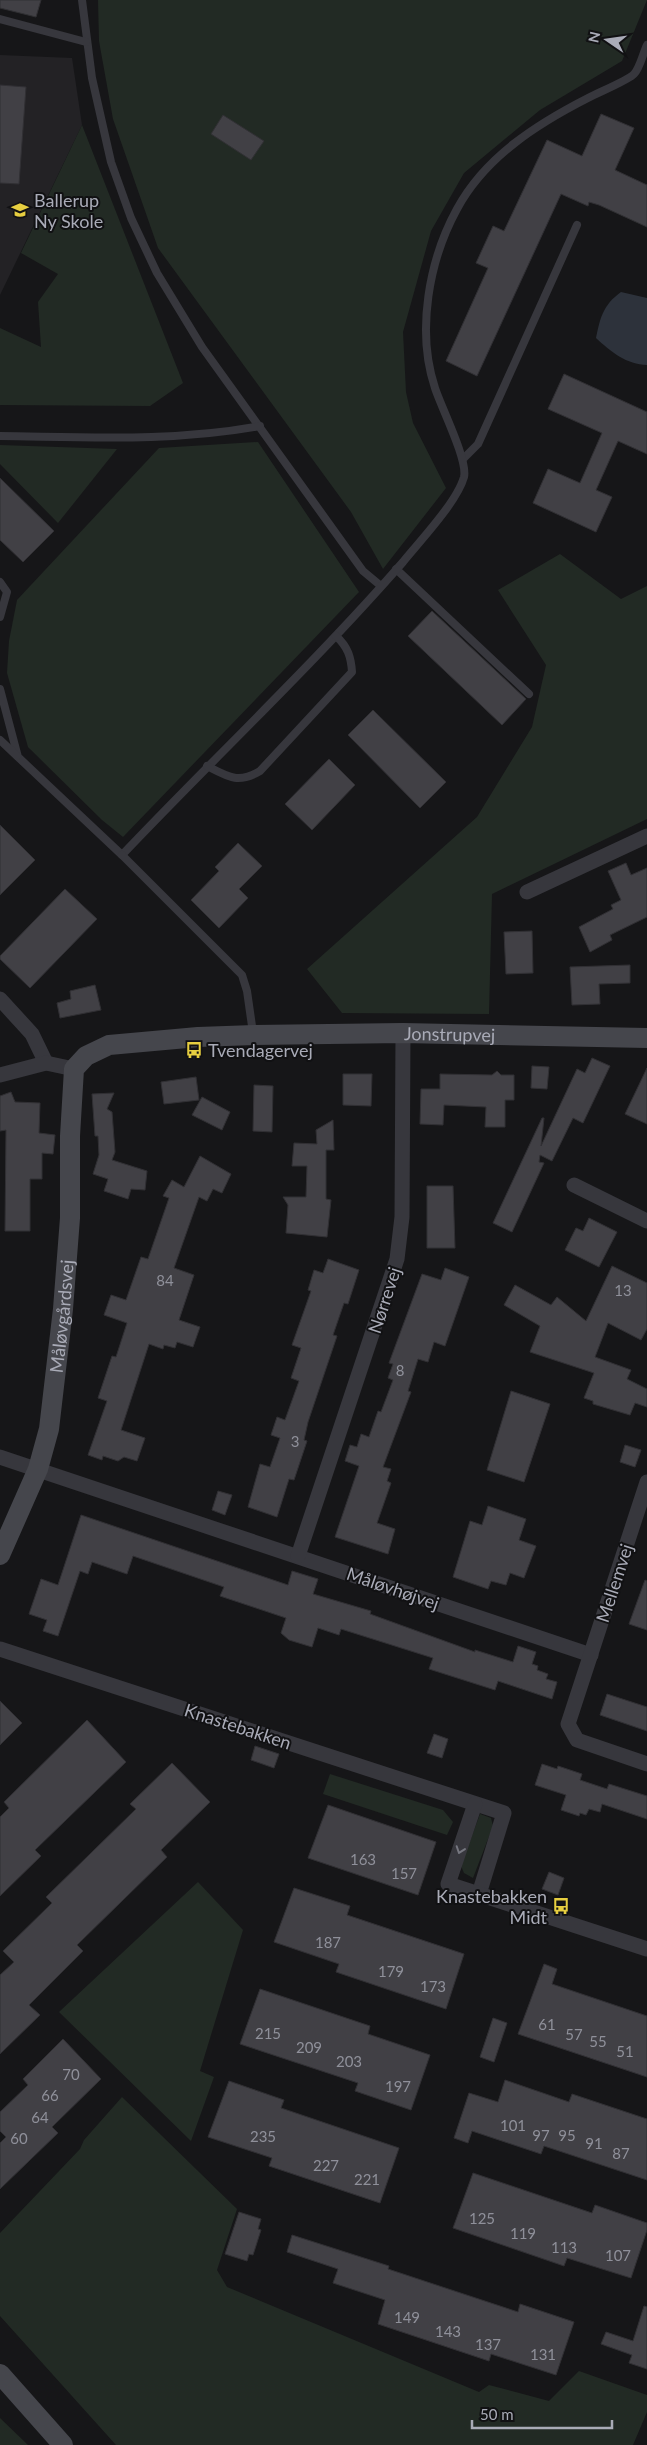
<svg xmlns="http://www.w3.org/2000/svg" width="647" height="2445" viewBox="0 0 647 2445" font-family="Lato,sans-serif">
<rect width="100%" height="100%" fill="#161618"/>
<polygon fill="#232225" points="0,55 72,58 82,125 0,295"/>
<g fill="#222a24">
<polygon points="98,0 647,0 622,61 540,110 464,173 431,231 403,332 406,392 413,423 446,488 383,569 351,512 158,248 113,119 99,41"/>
<polygon points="82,125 183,383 150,406 0,405 0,328 41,347 38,302 58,274 21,253"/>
<polygon points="258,442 359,592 123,837 102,820 28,747 7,673 9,641 17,600 159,448"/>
<polygon points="0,445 117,449 58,523 0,464"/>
<polygon points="560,554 621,599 647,586 647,819 492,894 489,1014 342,1013 307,969 477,817 532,727 546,665 498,590"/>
<polygon points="330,1774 443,1810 453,1822 447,1835 323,1794"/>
<polygon points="480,1814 491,1818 493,1826 473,1878 464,1873 461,1866"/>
<polygon points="198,1882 243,1930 200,2071 214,2077 191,2141 59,2012"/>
<polygon points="122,2097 237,2209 217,2270 227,2287 479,2392 489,2385 549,2401 579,2371 647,2395 647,2412 633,2445 116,2445 0,2316 0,2233 80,2149 84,2140"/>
<polygon points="0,2418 28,2445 0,2445"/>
</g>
<path fill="#2d323b" d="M621,292L647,298V365C627,365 610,351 596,338C600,318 603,305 621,292Z"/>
<g fill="#414045" stroke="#313034">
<polygon points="0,0 41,0 36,17 0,8"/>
<polygon points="0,85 26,87 19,184 0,183"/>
<polygon points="601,114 634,128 615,170 647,185 647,227 599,205 589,202 588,206 561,194 477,376 446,361 488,268 476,263 493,226 504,231 547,140 582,156"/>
<polygon points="223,115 264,141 251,160 211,134"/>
<polygon points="564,374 647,412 647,454 618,441 596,490 612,497 596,532 533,503 548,469 580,483 602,433 548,409"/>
<polygon points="0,478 54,531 23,562 0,540"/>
<polygon points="432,611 526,699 502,725 408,636"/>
<polygon points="373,710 446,782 420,808 348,735"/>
<polygon points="329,759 355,785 312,830 285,804"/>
<polygon points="0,825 35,860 0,895"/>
<polygon points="238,843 262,866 239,889 248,898 219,928 191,900 219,871 215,867"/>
<polygon points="626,863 631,875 647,868 647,917 610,935 612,940 590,952 579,927 613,909 611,905 621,900 608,871"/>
<polygon points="65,889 97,919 30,988 0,959 0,956"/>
<polygon points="532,931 533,973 506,974 504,932"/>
<polygon points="630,965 630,983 599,984 600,1004 572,1005 570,967"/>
<polygon points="95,985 101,1010 60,1018 57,1003 71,999 70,991"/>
<polygon points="592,1058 610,1066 583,1123 573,1118 552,1161 540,1155 539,1162 544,1163 512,1232 493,1223 542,1118 544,1118 541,1146 577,1069 585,1073"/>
<polygon points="532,1066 549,1067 547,1089 531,1088"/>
<polygon points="647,1068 647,1124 625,1114"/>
<polygon points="497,1071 501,1075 514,1075 514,1100 505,1100 505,1127 485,1127 486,1107 444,1105 443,1125 420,1124 421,1089 440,1089 440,1074 492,1075"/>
<polygon points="343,1074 372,1074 371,1106 343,1105"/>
<polygon points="196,1077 199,1100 164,1104 161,1082"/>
<polygon points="254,1085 273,1086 272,1132 253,1131"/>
<polygon points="11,1092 15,1102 40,1103 39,1133 55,1135 53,1154 42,1153 42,1179 30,1179 30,1231 5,1231 6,1130 0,1131 0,1096"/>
<polygon points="114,1093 107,1109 112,1112 115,1152 112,1160 147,1171 145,1190 131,1189 128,1199 104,1191 108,1179 93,1174 99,1155 98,1136 95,1136 92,1094"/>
<polygon points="202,1097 230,1112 222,1130 192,1115"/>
<polygon points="333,1120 334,1150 326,1150 326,1199 331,1200 327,1237 286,1233 288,1205 283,1197 306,1197 307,1166 292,1166 294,1143 317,1144 316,1130"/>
<polygon points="200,1156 231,1174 222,1193 213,1189 207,1201 199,1197 174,1268 194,1275 179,1320 200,1327 193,1347 177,1342 175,1348 164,1345 163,1349 149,1344 121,1430 145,1438 137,1461 124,1457 118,1461 103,1456 102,1460 88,1455 107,1401 98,1398 112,1356 116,1357 127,1323 104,1315 111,1295 126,1300 141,1257 148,1259 169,1198 163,1196 172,1180 184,1187"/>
<polygon points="427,1186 453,1186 455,1248 427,1248"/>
<polygon points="589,1218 617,1232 599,1267 565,1250 576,1228 583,1231"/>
<polygon points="328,1259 359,1270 348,1304 344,1303 333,1335 337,1336 308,1422 304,1440 307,1441 294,1480 289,1479 277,1517 248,1507 260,1464 270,1467 280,1438 271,1435 277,1417 285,1420 299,1381 291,1378 301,1348 292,1345 311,1291 308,1290 314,1270 323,1273"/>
<polygon points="612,1266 647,1283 647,1329 641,1340 608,1323 595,1357 631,1370 627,1379 647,1389 647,1407 635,1403 630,1415 593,1404 593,1401 584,1398 594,1373 530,1352 540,1326 504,1305 515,1285 551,1305 557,1297 586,1321"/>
<polygon points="445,1268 469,1277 445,1346 434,1342 428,1362 418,1359 408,1391 411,1392 383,1467 391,1469 387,1481 391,1483 377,1523 395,1529 388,1554 335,1537 359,1466 345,1461 350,1445 357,1447 361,1434 369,1437 378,1411 381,1412 393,1380 388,1378 393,1364 389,1363 422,1274 441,1280"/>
<polygon points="511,1391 550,1404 524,1482 487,1470"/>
<polygon points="625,1445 641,1450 635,1467 620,1462"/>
<polygon points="218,1491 232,1495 225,1515 212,1510"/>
<polygon points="488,1506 526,1519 519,1540 536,1546 524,1578 510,1573 506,1585 491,1581 488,1589 453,1577 470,1521 482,1525"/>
<polygon points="81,1515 288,1585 292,1571 318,1579 313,1594 371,1611 370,1614 475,1652 475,1650 513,1662 518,1646 536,1652 532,1664 538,1666 537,1670 548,1674 546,1679 557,1682 552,1699 498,1681 495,1690 429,1669 433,1658 341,1629 339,1635 318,1628 312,1647 289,1640 281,1633 286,1618 220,1596 224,1587 133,1556 127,1574 92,1562 88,1574 80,1571 58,1636 43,1631 47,1620 29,1614 41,1579 58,1585"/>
<polygon points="645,1580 647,1581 647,1630 629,1624"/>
<polygon points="607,1694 647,1707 647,1731 600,1715"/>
<polygon points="0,1701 22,1723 0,1745"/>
<polygon points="87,1720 126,1762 35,1850 41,1856 0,1896 0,1817 9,1808 4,1802"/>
<polygon points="434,1734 448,1739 442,1758 427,1753"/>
<polygon points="255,1746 279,1754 274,1768 251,1760"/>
<polygon points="172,1763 210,1802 161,1850 167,1857 77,1945 83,1951 29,2005 40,2015 0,2054 0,1975 14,1962 3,1951 52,1903 46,1897 136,1809 130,1804"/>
<polygon points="542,1764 557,1769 558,1766 582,1774 580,1780 607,1789 609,1784 647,1796 647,1819 602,1804 600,1812 589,1809 586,1815 580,1813 579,1816 561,1810 566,1795 535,1785"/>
<polygon points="328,1805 436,1842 418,1895 308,1858"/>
<polygon points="549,1872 564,1878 558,1895 542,1889"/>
<polygon points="294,1888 350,1906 347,1915 464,1954 446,2009 336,1972 339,1964 274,1942"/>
<polygon points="544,1964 557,1969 552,1984 647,2016 647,2077 518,2034"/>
<polygon points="260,1989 370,2026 368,2034 430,2055 411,2110 355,2091 358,2083 240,2044"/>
<polygon points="493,2018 507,2023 494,2062 480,2057"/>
<polygon points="63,2039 101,2079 52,2127 58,2133 0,2189 0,2143 6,2137 0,2131 0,2112 28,2085 23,2079"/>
<polygon points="505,2080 569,2102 572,2094 647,2119 647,2180 544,2146 541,2154 472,2131 468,2143 454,2138 469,2093 498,2102"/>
<polygon points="229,2081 284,2100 281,2108 399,2148 380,2203 269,2166 272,2158 208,2137"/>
<polygon points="473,2173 592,2213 595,2205 647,2223 647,2230 631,2278 567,2258 564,2266 453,2228"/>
<polygon points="239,2212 261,2219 258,2229 261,2230 253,2255 249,2254 247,2261 225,2254"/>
<polygon points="292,2235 389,2266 388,2269 518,2312 520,2304 574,2322 556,2375 491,2354 489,2361 378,2324 385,2300 333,2283 338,2269 287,2252"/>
<polygon points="644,2306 647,2307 647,2369 629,2363 632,2355 601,2344 606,2332 633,2341"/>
</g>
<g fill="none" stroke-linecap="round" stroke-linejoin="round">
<g stroke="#37373d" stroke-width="8">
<polyline points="82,0 92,78 111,162 131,218 157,273 202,347 363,571 381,586"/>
<polyline points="0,19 86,42"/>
<path d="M0,436C87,437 174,442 260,426"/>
<polyline points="463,459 478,444 577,225"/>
<polyline points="396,569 529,694"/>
<polyline points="0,582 7,592 0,617"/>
<path d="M0,689L18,757L122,855C215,757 314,664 403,562C420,541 457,502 464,477C468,460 441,407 435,388C416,331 429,260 457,209C485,157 537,124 588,98C597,93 629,80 634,74C640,68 643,53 647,45"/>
<polyline points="0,740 17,756"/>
<path d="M207,766C228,777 238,784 260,771L352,672C351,657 348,647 336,636"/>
<polyline points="122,855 242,975 247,991 253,1033"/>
</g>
<g stroke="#37373d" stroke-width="15">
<polyline points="527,892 647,836"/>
<polyline points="0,999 32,1034 46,1063"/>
<polyline points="0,1075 46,1063 74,1069"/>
<polyline points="574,1185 647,1221"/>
<polyline points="0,1457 591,1655"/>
<polyline points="647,1482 568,1724 577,1740 647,1764"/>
<polyline points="298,1556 397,1259 402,1217 403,1033"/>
<polyline points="0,1649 504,1813 479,1894"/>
<polyline points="475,1804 448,1884 647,1949"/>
</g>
<g stroke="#45464c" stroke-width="20">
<path id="s1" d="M0,1555L38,1469L49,1429L63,1309L70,1218V1136L74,1069L86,1056L109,1045L198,1037L254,1035L403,1033L647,1038"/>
<polyline points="0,2374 63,2445"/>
</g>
</g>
<defs><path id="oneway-chevron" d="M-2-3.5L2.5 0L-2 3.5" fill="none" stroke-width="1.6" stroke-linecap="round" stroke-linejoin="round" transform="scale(1.25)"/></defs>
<use stroke="#767780" href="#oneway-chevron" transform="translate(460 1850) rotate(109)"/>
<defs>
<g id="school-bare" transform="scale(1.35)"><path d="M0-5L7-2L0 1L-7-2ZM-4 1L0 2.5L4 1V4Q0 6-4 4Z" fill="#e6ce40" stroke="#111113" stroke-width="2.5" paint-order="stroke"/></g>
<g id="bus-bare" transform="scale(1.35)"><path d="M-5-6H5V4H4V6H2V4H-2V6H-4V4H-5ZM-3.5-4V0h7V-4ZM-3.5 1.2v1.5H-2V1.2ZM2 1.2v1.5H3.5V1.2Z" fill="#e6ce40" stroke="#111113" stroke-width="2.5" paint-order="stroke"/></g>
</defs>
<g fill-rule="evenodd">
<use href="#school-bare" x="20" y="210"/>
<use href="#bus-bare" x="194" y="1050"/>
<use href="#bus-bare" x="561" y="1906"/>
</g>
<g text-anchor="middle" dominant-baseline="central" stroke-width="4" stroke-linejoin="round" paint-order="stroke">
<g font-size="15" fill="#8f909a">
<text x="165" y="1280">84</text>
<text x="623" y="1290">13</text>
<text x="400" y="1370">8</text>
<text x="295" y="1441">3</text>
<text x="363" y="1859">163</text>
<text x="404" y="1873">157</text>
<text x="328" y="1942">187</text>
<text x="391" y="1971">179</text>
<text x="433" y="1986">173</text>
<text x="547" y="2024">61</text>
<text x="268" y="2033">215</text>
<text x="574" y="2034">57</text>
<text x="598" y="2041">55</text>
<text x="309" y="2047">209</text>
<text x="625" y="2051">51</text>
<text x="349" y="2061">203</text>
<text x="71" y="2074">70</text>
<text x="398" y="2086">197</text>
<text x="50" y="2095">66</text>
<text x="40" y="2117">64</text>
<text x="513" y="2125">101</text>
<text x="541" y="2135">97</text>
<text x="567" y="2135">95</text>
<text x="263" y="2136">235</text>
<text x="19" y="2138">60</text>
<text x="594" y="2143">91</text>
<text x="621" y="2153">87</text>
<text x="326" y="2165">227</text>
<text x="367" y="2179">221</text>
<text x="482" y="2218">125</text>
<text x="523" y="2233">119</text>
<text x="564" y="2247">113</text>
<text x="618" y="2255">107</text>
<text x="407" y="2317">149</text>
<text x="448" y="2331">143</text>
<text x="488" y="2344">137</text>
<text x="543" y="2354">131</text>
</g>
<g font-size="18" fill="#a9abb7" stroke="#111113" text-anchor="start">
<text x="34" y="200">Ballerup<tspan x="34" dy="21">Ny Skole</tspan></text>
<text x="208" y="1050">Tvendagervej</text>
<text x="547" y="1896" text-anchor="end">Knastebakken<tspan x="547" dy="21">Midt</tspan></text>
</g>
<g font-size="18" fill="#a9abb7" stroke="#111113">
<text stroke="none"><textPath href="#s1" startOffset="881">Jonstrupvej</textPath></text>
<text transform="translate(384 1300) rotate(-72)">Nørrevej</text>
<text stroke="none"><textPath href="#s1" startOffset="249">Måløvgårdsvej</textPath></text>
<text transform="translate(614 1583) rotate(-72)">Mellemvej</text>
<text transform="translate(393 1588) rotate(19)">Måløvhøjvej</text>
<text transform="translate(238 1726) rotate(18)">Knastebakken</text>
</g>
</g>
<g transform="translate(607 40) rotate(283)" stroke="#111113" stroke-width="4" paint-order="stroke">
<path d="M0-4L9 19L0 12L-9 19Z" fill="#a9abb7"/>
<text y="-8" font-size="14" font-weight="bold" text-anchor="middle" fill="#a9abb7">N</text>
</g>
<path d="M472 2420v8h140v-8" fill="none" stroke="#a9abb7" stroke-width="2.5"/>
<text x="480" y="2420" font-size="15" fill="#a9abb7" stroke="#111113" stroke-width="4" paint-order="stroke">50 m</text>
</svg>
